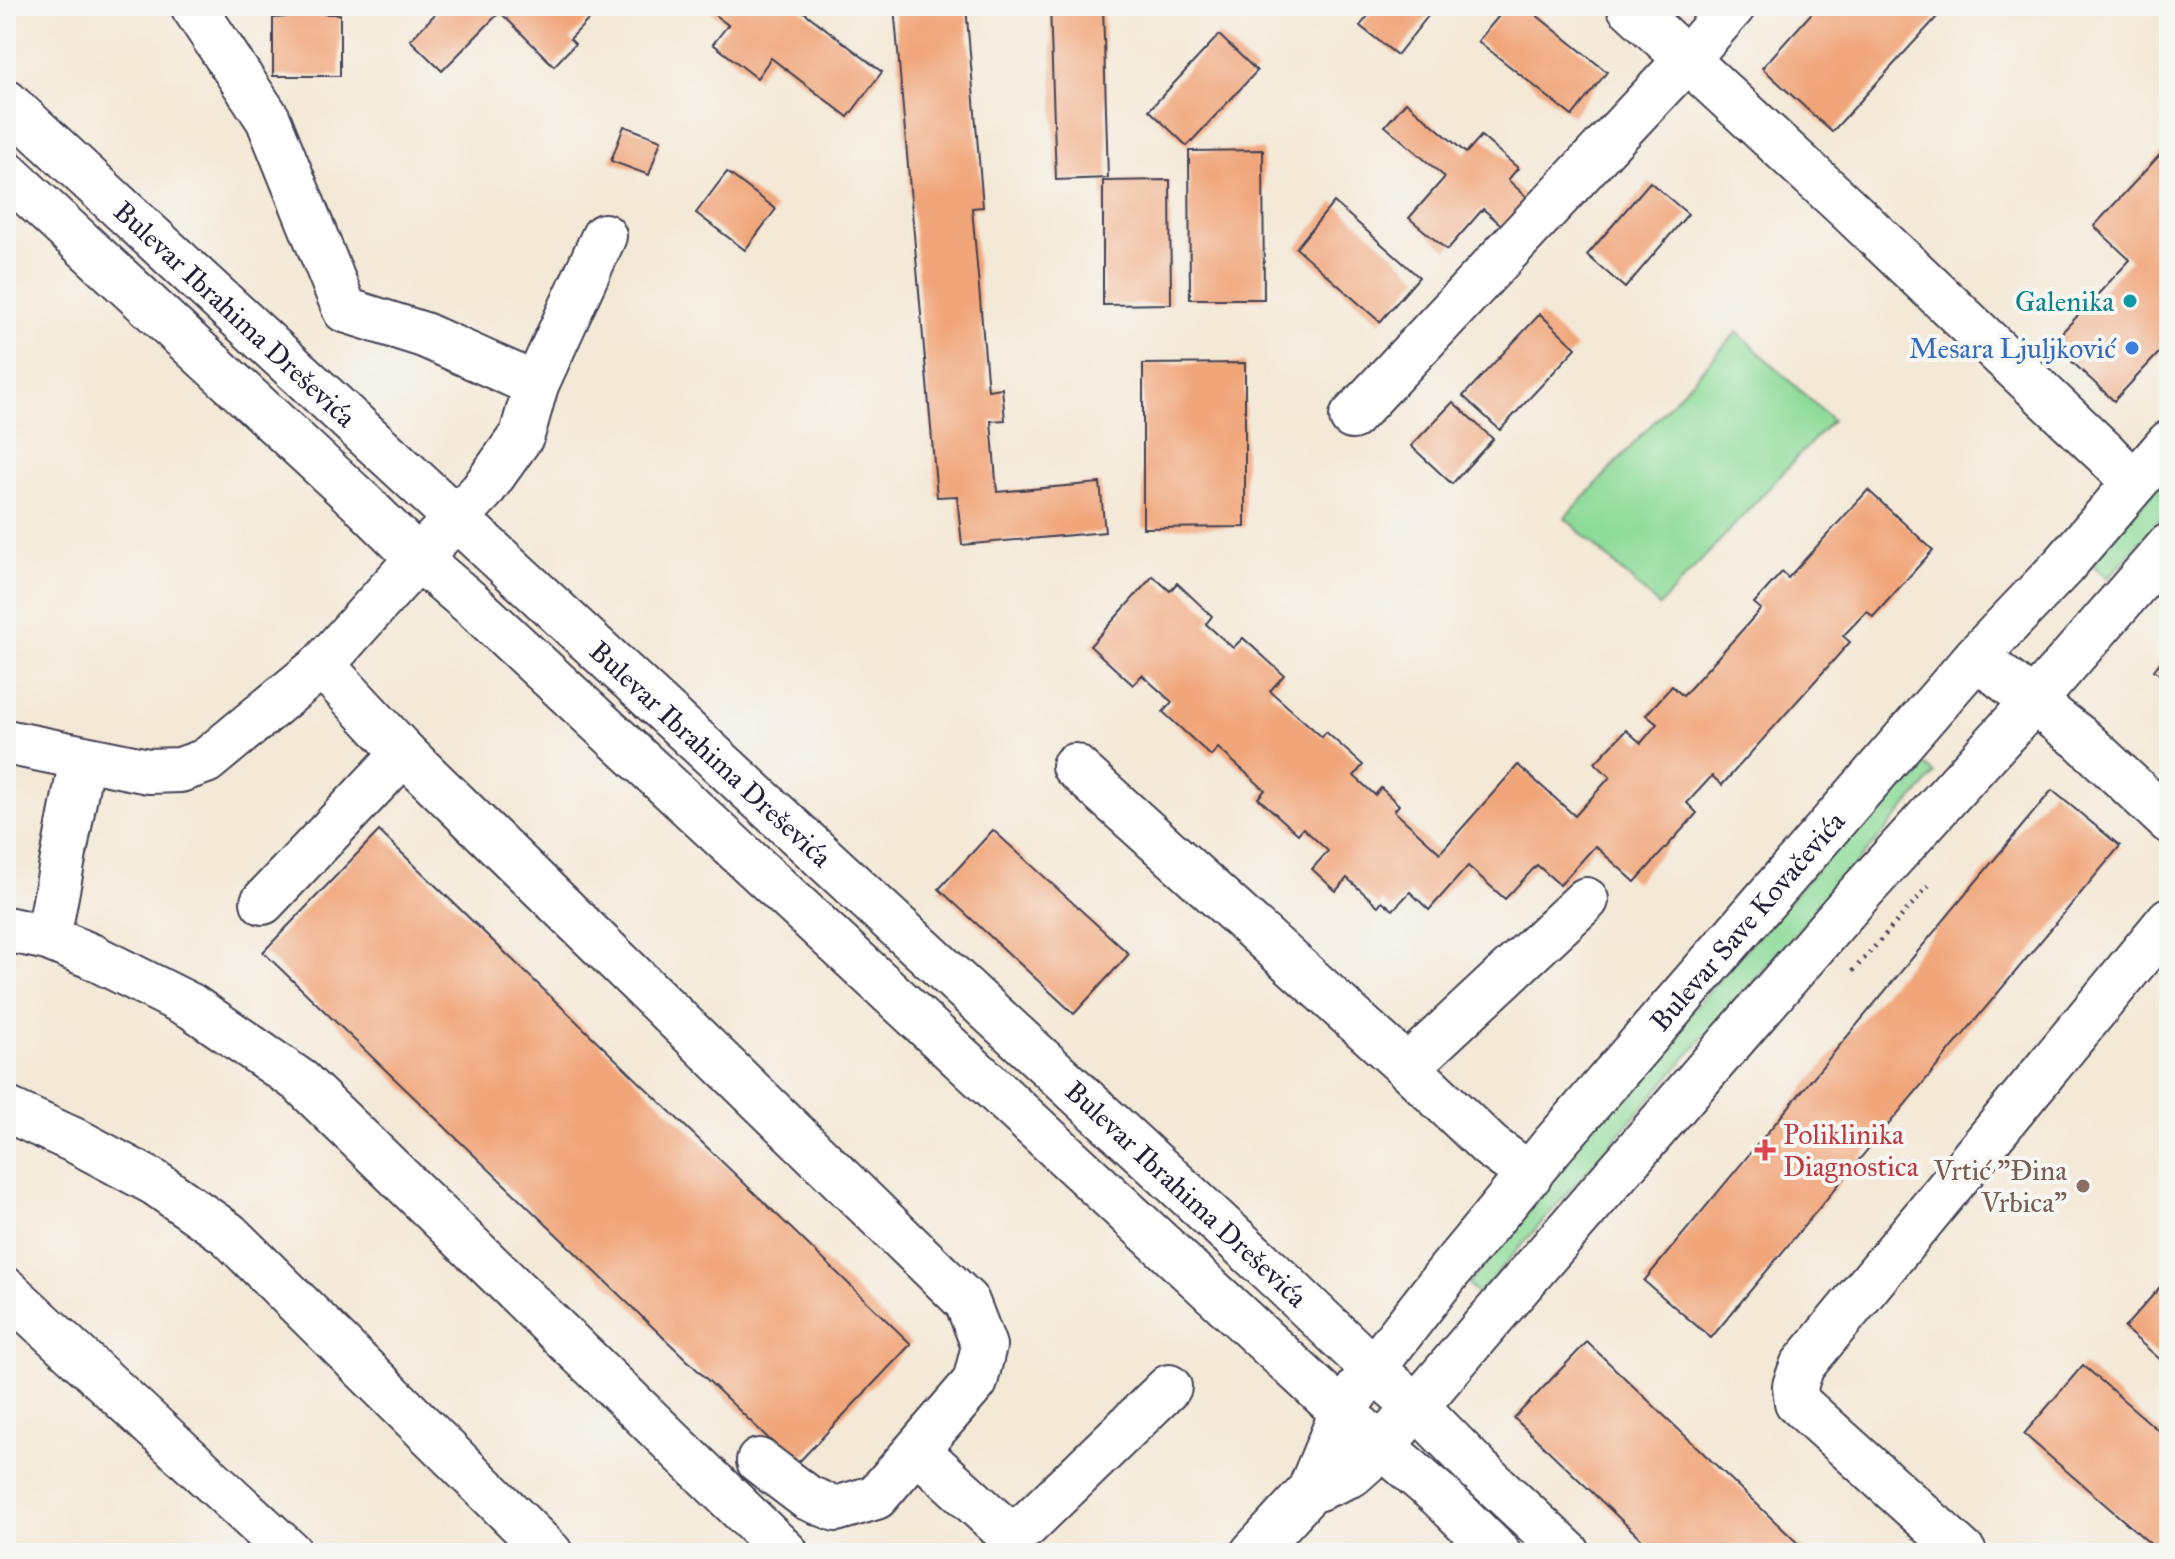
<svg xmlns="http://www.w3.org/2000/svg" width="2175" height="1559" viewBox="0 0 2175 1559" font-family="'IM FELL Great Primer',serif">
<rect width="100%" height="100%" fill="#f6f6f2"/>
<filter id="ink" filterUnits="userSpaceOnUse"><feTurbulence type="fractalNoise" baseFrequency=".0125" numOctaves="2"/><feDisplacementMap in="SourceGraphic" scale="16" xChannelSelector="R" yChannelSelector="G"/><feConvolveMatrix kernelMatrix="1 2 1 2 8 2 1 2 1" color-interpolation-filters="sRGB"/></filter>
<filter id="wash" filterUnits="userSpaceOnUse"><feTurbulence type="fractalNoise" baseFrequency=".006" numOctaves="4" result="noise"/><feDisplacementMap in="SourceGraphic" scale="32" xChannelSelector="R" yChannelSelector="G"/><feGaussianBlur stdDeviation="1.8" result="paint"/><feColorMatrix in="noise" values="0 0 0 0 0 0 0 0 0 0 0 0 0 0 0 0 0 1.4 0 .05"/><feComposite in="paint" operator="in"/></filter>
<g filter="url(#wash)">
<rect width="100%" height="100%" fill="#f4e8d6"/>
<g fill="#8edb99" stroke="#587e6a" stroke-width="2">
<polygon points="1737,332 1832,420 1659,606 1565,518"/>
<polygon points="2169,474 2169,510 2108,578 2090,563"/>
<polygon points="1916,757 1935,774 1478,1295 1468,1284 1526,1215 1546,1176"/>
</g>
<g id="blocks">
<g fill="#f1a67a">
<polygon points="286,6 324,6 324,14 340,14 340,76 273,76 273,18 286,17"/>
<polygon points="443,6 585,6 594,14 570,39 575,44 554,66 502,14 507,9 505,7 442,71 410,40"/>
<polygon points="709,6 796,6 882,72 848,117 771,58 757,78 713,44 728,25 707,9"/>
<polygon points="894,6 966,6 983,207 972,208 988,390 1002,388 1005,420 991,421 997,492 1100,483 1105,532 962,545 957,496 937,497"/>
<polygon points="1050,6 1103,6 1108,178 1056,180"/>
<polygon points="1376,6 1436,6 1397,55 1360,26"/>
<polygon points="1507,6 1525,6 1607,72 1572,116 1478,41"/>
<polygon points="1818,6 1947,6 1832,132 1762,68"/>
<polygon points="1219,35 1257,71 1187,146 1149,110"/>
<polygon points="1406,102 1466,153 1481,136 1518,168 1508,180 1530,200 1506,229 1483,209 1447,250 1409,218 1445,177 1385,126"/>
<polygon points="624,126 661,140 649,175 611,161"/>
<polygon points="2169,145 2169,342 2114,401 2052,343 2130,260 2094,226"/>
<polygon points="1263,150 1264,299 1190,299 1189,151"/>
<polygon points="727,172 776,209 745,250 696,213"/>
<polygon points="1170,180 1171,304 1103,305 1103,181"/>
<polygon points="1650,182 1688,214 1625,288 1587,255"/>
<polygon points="1334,202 1419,277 1380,322 1296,248"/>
<polygon points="1540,314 1576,348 1500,430 1463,396"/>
<polygon points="1245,363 1245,527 1143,528 1143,364"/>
<polygon points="1453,402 1493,439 1452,484 1411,446"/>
<polygon points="1868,490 1933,550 1873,617 1867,611 1843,636 1850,642 1722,785 1712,776 1687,803 1697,813 1635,882 1595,846 1560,885 1537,865 1505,899 1468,866 1429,910 1410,892 1393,910 1382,901 1378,906 1347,878 1336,891 1312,869 1328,851 1303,828 1298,834 1258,798 1265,790 1218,748 1211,756 1163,712 1172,702 1142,675 1133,685 1090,646 1153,576 1170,591 1177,583 1212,616 1206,624 1233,648 1243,638 1284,675 1270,691 1322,737 1326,732 1363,765 1354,776 1375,795 1381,788 1399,805 1394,811 1440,853 1518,765 1575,816 1610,777 1595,763 1626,730 1641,743 1657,724 1646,715 1672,686 1683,696 1761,609 1754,603 1782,572 1788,578"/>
<polygon points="2169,651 2169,682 2154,670"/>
<polygon points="2052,790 2120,846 1711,1338 1644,1281"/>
<polygon points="993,830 1129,954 1074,1014 939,889"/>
<polygon points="379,831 911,1344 796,1465 263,952"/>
<polygon points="2169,1277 2169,1367 2124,1328"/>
<polygon points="1587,1342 1808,1553 1656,1553 1514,1418"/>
<polygon points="2083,1365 2167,1438 2169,1436 2169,1553 2161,1553 2024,1434"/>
</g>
</g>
</g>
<g filter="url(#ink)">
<use href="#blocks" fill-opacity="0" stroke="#424052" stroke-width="2"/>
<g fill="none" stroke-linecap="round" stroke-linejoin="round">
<g stroke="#424052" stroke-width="48">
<g id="minor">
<polyline points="193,6 268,119 345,310 424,335 536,385"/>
<polyline points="1629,6 1846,207 2105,453 2134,483"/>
<path id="s1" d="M6,102L1281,1281L1373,1369L1417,1407L1479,1470L1568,1553"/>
<polyline points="6,173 363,504 418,558 474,606 1342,1412 1439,1495 1498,1553"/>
<polyline points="1352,417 1687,59 1733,6"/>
<polyline points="1976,657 2080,738 2169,821"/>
<polyline points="322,665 404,753 967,1302 984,1346 975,1382 876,1497 836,1509 808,1498 759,1461"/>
<polyline points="6,742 148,771 180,770 206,761 322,665 418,558 482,491 522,435 536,385 604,236"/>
<polyline points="1074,766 1407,1067 1490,1146 1530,1175"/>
<polyline points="263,902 404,753"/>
<polyline points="6,929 48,938 91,956 191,1006 300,1081 786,1553"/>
<polyline points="48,938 82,758"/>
<polyline points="1407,1067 1586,900"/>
<polyline points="6,1109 80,1143 155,1183 228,1234 550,1553"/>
<polyline points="6,1290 290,1553"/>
<polyline points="917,1450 1000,1526 1010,1531 1026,1526 1169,1387"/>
<polyline points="1309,1492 1352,1474 1381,1448 1482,1329 1859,894 2033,702 2169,546"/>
<path id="s2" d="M1253,1553L1309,1492L1342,1412L1373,1369L1450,1270L1553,1145L1911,732L1976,657L2063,566L2169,443"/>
<polyline points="1964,1553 1797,1402 1795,1386 1802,1366 2169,920"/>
</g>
</g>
<polyline stroke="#424052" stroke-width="5" stroke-dasharray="2 6" stroke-linecap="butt" points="1853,971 1931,883"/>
<use href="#minor" stroke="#fff" stroke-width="44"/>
</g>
</g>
<circle fill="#0f9aa8" stroke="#f6f6f2" stroke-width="3" cx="2130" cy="301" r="8"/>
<circle fill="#3f7fe0" stroke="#f6f6f2" stroke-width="3" cx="2132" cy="348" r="8"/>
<path fill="#e0444e" stroke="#f6f6f2" stroke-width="3" d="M1761 1138h8v8h8v8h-8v8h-8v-8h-8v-8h8z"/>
<circle fill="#8d6e63" stroke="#f6f6f2" stroke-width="3" cx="2083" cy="1186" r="8"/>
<g text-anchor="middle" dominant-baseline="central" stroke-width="8" stroke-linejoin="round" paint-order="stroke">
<g font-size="28" fill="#0d838f" stroke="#f6f6f2" text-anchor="end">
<text x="2114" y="301">Galenika</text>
</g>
<g font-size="28" fill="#22223b" stroke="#f6f6f2">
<text stroke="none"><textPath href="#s1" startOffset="312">Bulevar Ibrahima Dreševića</textPath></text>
<text stroke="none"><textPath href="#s1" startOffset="960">Bulevar Ibrahima Dreševića</textPath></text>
<text stroke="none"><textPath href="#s2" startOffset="806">Bulevar Save Kovačevića</textPath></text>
<text stroke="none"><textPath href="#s1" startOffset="1608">Bulevar Ibrahima Dreševića</textPath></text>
</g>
<g font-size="28" fill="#366cbe" stroke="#f6f6f2" text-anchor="end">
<text x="2116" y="348">Mesara Ljuljković</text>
</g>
<g font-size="28" fill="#be3a42" stroke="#f6f6f2" text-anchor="start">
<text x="1783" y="1134">Poliklinika<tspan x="1783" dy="32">Diagnostica</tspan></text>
</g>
<g font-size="28" fill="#785e54" stroke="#f6f6f2" text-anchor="end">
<text x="2067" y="1170">Vrtić "Đina<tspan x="2067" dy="32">Vrbica"</tspan></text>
</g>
</g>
<rect width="2175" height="1559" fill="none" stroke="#f6f6f2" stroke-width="32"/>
</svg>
